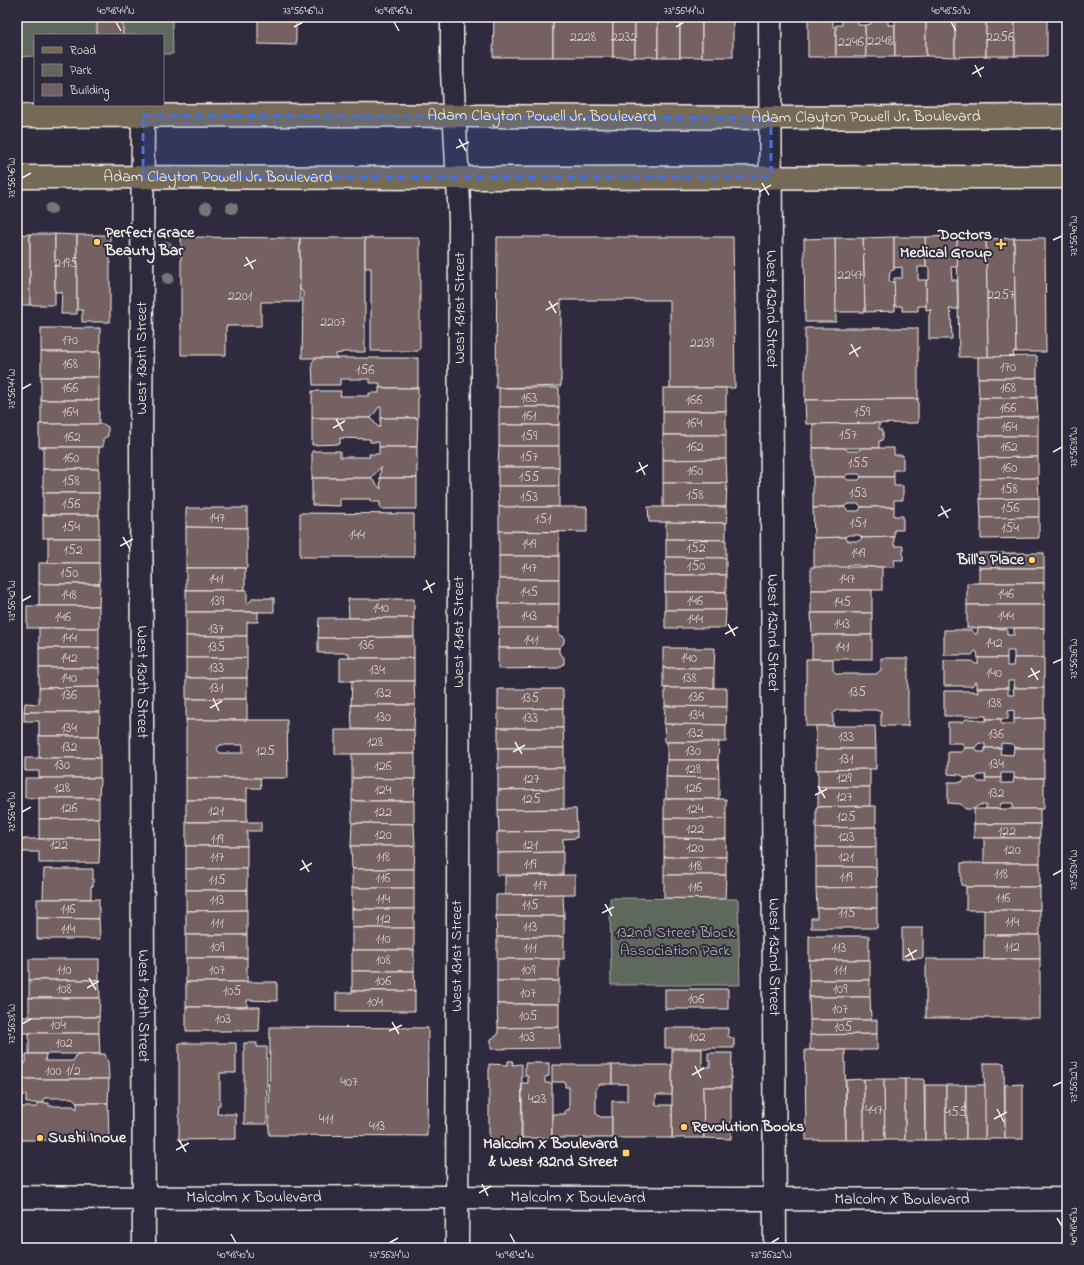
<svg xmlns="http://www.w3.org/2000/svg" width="1084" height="1265" viewBox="0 0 1084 1265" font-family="'Indie Flower',sans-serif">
<rect width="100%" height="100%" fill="#2f2a3d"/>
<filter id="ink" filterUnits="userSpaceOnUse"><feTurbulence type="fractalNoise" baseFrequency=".025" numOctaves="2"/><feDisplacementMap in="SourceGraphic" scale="8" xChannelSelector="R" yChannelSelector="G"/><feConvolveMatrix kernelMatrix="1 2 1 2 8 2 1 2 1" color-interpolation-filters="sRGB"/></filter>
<g filter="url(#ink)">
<g fill="#5f685b" stroke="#aaaca2">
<polygon points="17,17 172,17 173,54 163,54 163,35 35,35 35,56 17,57"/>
<polygon points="610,898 738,899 740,985 611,985"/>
</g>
<g fill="#746062" stroke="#f4f1e8" fill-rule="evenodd">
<rect x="97" y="17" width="26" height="18"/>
<polygon points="258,17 296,17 296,45 258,44"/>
<polygon points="494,17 553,17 553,57 493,57"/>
<rect x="553" y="17" width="60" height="40"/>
<rect x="613" y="17" width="22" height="40"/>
<rect x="635" y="17" width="23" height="40"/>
<rect x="658" y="17" width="22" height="40"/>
<rect x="680" y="17" width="22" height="40"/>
<rect x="702" y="17" width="31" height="40"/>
<polygon points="808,17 833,17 833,27 836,27 836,57 808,57"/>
<polygon points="836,17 865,17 865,18 858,18 858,25 865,25 866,57 836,57 836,25 842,25 842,18"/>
<polygon points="865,17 895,17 895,18 888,18 888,25 895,25 895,57 866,57 865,25 871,24 871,18 865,18"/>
<polygon points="895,17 926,17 926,56 895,57"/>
<polygon points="926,17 955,17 955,57 926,56"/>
<polygon points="955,17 986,17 986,56 955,57"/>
<rect x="986" y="17" width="29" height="39"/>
<rect x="1015" y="17" width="32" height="39"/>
<polygon points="30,234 30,305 17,305 17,235"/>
<rect x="30" y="234" width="25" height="71"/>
<polygon points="55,234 77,235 77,314 61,314 62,292 55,292"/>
<polygon points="77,235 110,235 110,322 82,322 82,314 83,314 83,310 77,310"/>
<polygon points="957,236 958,267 951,267 952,280 957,280 958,309 949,309 951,315 952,339 929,339 929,316 931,309 926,310 926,280 929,280 929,267 926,267 925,237"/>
<polygon points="181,237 300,238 300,302 261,302 261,326 226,326 226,355 181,355"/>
<polygon points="497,237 733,237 735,388 670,388 670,300 561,300 561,386 496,388"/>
<polygon points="894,237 894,270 890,271 889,282 895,282 895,311 865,312 863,238"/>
<polygon points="894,237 925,237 926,267 918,267 918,280 926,280 926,306 918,306 918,311 902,311 902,306 895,306 894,278 902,278 902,267 894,268"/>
<polygon points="300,238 365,238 365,352 342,352 342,353 336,354 336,358 302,358 303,292 300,289"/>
<polygon points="365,238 418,238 420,240 420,348 418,351 371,351 371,268 365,268"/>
<polygon points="835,238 863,238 865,312 835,312"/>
<polygon points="835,238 836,322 805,322 804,239"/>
<polygon points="1014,238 1016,352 1013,352 1014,357 988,357 986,239"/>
<polygon points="1014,238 1045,238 1046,352 1016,352"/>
<polygon points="957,239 986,239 988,357 959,357"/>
<rect x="41" y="328" width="59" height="24"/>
<polygon points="805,328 918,328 918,399 805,400"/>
<polygon points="41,352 100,352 99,377 41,377"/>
<polygon points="1037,356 1037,378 978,378 978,357"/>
<polygon points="316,358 418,358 418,388 379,388 380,383 370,383 370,379 340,379 340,385 313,385 312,362"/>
<rect x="41" y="377" width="58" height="23"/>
<polygon points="978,378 1037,378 1037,398 979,398"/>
<polygon points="379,388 418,388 418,418 381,418 381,407 379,407 371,418 312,418 312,391 341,391 340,396 369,396 369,393 379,393"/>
<rect x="499" y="388" width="60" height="19"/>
<rect x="663" y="388" width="63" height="23"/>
<polygon points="979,398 1037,398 1038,417 979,418"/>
<polygon points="918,399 918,423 806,424 805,400"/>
<rect x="41" y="400" width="58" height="24"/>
<rect x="499" y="407" width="60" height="18"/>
<rect x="663" y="411" width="63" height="24"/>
<polygon points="1038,417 1038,436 979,436 979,418"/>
<polygon points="312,418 371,418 378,427 380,427 381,418 418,418 417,447 379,447 379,442 370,442 370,439 340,438 340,444 312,445"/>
<polygon points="879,423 879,429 881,429 883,433 883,438 881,441 879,441 879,448 813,448 813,424"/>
<polygon points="39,424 103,424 108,427 108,436 103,439 103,447 39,447"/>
<rect x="499" y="425" width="60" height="21"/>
<polygon points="663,435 726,435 726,459 663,460"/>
<polygon points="979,436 1038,436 1038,457 980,458"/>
<polygon points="499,446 559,446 559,467 498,467"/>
<rect x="43" y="447" width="56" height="22"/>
<polygon points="379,447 417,447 417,478 380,478 381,467 371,478 312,478 312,451 340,451 340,457 370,457 369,454 379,454"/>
<polygon points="813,448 844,448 848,451 859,451 861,448 894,448 894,455 903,455 903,470 894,470 894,477 861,477 859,474 848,474 844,477 813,477"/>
<polygon points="1038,457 1038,478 980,479 980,458"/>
<polygon points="726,459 727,483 663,483 663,460"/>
<rect x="498" y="467" width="61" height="19"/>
<rect x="43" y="469" width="56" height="24"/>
<polygon points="813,477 844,477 848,480 859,480 861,477 894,477 894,486 903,486 903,500 894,500 894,507 861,507 859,504 848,504 844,507 813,508"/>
<polygon points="312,478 371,478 381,489 380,478 417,478 417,509 380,509 380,502 370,502 370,499 340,499 340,506 312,505"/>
<polygon points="1038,478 1039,498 980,499 980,479"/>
<polygon points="663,483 727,483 726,507 663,507"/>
<polygon points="498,486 559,486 559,507 499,507"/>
<rect x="43" y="493" width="56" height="22"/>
<polygon points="1039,498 1039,517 981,518 980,499"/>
<polygon points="499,507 587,507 587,532 499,531"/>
<polygon points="648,507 726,507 727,523 649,522"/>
<polygon points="844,507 848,511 859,511 861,507 894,507 894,516 903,516 903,530 894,530 894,537 862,538 859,535 848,535 845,537 814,538 813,508"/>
<polygon points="186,508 247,508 247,528 186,527"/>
<polygon points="300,513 414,514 414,557 300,557"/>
<rect x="43" y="515" width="56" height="23"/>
<polygon points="1039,517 1039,538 981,539 981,518"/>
<polygon points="666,522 726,523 726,540 666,539"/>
<polygon points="186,527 247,528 247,568 186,568"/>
<polygon points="499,531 559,532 559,556 499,556"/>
<polygon points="845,537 848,541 859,541 862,538 894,537 894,546 903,546 903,560 894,560 895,567 862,567 859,565 848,565 845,568 814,568 814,538"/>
<rect x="48" y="538" width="51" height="25"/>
<polygon points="666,539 726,540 726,558 666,557"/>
<rect x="979" y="553" width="65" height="15"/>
<rect x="499" y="556" width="60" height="23"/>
<polygon points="666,557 726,558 726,575 665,575"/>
<polygon points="39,563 99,563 100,584 39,584"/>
<rect x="811" y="567" width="71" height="23"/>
<rect x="186" y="568" width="59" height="22"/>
<rect x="979" y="568" width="65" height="15"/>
<rect x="665" y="575" width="61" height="17"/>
<rect x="499" y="579" width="60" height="25"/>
<rect x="967" y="583" width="77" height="22"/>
<polygon points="39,584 100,584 99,606 39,606"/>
<polygon points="186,590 247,590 247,605 253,598 274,598 274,612 186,612"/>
<rect x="811" y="590" width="61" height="23"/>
<rect x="665" y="592" width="61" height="18"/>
<polygon points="348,599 414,599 414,618 349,618"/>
<rect x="499" y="604" width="60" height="24"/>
<rect x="967" y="605" width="77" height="23"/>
<rect x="27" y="606" width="72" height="22"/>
<polygon points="665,610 726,610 725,628 665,628"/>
<polygon points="186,612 258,612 258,622 247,622 247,636 186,636"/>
<polygon points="811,613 872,613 872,635 812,635"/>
<polygon points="319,618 414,618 414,637 318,638"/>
<rect x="39" y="628" width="60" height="20"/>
<polygon points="499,628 559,628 559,635 564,637 564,643 559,648 498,648"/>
<polygon points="978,628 1007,629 1007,635 1014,635 1014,628 1044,628 1044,658 1014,658 1014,651 1007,651 1007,658 978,658 977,652 975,651 972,655 944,655 944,630 972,630 975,634 977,634"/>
<rect x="812" y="635" width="60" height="24"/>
<rect x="186" y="636" width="61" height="22"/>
<polygon points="414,637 414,658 349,658 349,653 318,653 318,638"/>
<rect x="39" y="648" width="60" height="20"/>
<polygon points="498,648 559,648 559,653 564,657 564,664 559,668 498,669"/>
<polygon points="663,648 715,648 714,668 663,668"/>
<rect x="186" y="658" width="61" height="20"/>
<rect x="340" y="658" width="74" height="23"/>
<polygon points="881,658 908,658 908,726 881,726 881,712 876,710 837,710 833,714 833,726 806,726 806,659 833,659 833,670 837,674 876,674 881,670"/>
<polygon points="978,658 1007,658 1007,666 1013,666 1014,658 1044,658 1044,688 1013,688 1014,681 1008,681 1008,688 977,688 977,682 975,682 972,686 944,686 944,661 972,661 975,664 978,664"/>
<polygon points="39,668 99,668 100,687 39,688"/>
<rect x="663" y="668" width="51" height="20"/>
<rect x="186" y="678" width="61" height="21"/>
<polygon points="352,681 414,681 415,705 351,705"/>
<polygon points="100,687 100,712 24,712 25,703 39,704 39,688"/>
<polygon points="665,688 727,688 727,707 665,706"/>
<polygon points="977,688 1008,688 1008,695 1014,695 1013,688 1044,688 1044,718 1014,719 1014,710 1008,711 1008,719 986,719 986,716 944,716 944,691 972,691 978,693"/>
<polygon points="498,689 563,689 563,708 498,709"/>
<rect x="186" y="699" width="61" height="21"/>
<polygon points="351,705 415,705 414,730 352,729"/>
<polygon points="665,706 727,707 726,725 664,724"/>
<polygon points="563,708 563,728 498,728 498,709"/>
<polygon points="24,712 100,712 99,736 39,736 39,721 24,721"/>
<polygon points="1044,718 1044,748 1014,748 1013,744 1001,743 1001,748 985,748 985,744 979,743 975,748 965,748 962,743 948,743 948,722 962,722 966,719 975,719 979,721 986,721 986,719 1001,719 1001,724 1014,724 1014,719"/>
<path d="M186,720H287L288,778H186ZM220,745H243V753H220L217,749Z"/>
<polygon points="664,724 726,725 726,742 665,742"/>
<polygon points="816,726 875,726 876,749 816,749"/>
<polygon points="498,728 563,728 564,748 498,748"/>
<polygon points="335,730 414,730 415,754 335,754"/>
<polygon points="39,736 99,736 100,758 39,758"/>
<polygon points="667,742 719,742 718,760 667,760"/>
<rect x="498" y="748" width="66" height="20"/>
<polygon points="965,748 975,748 978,752 985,752 985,748 1001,748 1000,754 1013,755 1014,748 1044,748 1044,778 1014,778 1014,773 1001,773 1001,778 985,778 986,775 979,775 975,778 965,778 961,775 948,774 948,752 962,752"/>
<polygon points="816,749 876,749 876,769 816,770"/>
<polygon points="352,754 415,754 415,779 352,778"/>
<polygon points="25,758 100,758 100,778 39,778 39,771 25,771"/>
<polygon points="667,760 718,760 719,778 666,777"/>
<polygon points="498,768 564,768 564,789 498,790"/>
<polygon points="870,769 870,787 818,787 818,770"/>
<polygon points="666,777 719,778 719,799 666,799"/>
<polygon points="25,778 100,778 99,798 25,798"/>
<polygon points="186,778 260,778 261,788 247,788 247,800 186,800"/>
<polygon points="352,778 415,779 414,801 352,801"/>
<polygon points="965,778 975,778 979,782 986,782 985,778 1001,778 1001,783 1013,783 1014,778 1044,778 1044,809 1013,809 1013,803 1001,803 1000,809 986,809 986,805 979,805 974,809 965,809 961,804 948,803 948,782 962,782"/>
<polygon points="818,787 870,787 870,806 818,807"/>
<polygon points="564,789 564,809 498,810 498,790"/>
<polygon points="39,798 99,798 99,818 39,819"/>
<polygon points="664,799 726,799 726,819 664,818"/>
<rect x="186" y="800" width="61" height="22"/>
<polygon points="352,801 414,801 414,824 352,823"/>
<polygon points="876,806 876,827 816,828 816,807"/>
<polygon points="576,809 577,831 499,832 498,810"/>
<rect x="974" y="809" width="66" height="15"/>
<polygon points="99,818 100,839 39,839 39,819"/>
<polygon points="664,818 726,819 726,839 664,838"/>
<polygon points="186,822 261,822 261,831 247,831 247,846 186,846"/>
<polygon points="352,823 414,824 415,846 351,846"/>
<rect x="974" y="824" width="66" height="14"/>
<polygon points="876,827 876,847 816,847 816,828"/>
<polygon points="577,831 577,838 563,839 563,852 497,853 497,832"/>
<polygon points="664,838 726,839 726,857 664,857"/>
<rect x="984" y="838" width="56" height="25"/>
<polygon points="19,839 100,839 99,863 39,863 39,852 19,852"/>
<rect x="186" y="846" width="61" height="23"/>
<polygon points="351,846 415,846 414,869 352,869"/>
<rect x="816" y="847" width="60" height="20"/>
<polygon points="563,852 563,875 497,875 497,853"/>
<rect x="664" y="857" width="62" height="18"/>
<polygon points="961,863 1040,863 1040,887 966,887 966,886 961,885"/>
<polygon points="816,867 876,867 877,887 816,888"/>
<polygon points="44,869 93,869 93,886 91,886 91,899 43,899"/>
<rect x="186" y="869" width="61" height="21"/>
<rect x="352" y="869" width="62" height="19"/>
<polygon points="575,875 575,894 505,895 505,876"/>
<polygon points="664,875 726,875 725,899 664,898"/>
<polygon points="877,887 877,908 817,908 816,888"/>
<rect x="966" y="887" width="74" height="23"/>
<rect x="352" y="888" width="62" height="21"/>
<polygon points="186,890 247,890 247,910 186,911"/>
<polygon points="563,894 564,916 496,916 496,895"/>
<polygon points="37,899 99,899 99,919 37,918"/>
<polygon points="817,908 877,908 877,928 811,928 811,918 817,918"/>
<rect x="352" y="909" width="62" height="19"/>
<polygon points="247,910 247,935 186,935 186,911"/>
<rect x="984" y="910" width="56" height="25"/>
<polygon points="496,916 564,916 564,937 497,937"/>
<polygon points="37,918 99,919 100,939 37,939"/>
<rect x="352" y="928" width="62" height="22"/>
<polygon points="902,928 923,928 923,958 902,959"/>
<rect x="186" y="935" width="61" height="23"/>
<rect x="984" y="935" width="56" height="24"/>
<rect x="809" y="936" width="60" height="24"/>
<rect x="497" y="937" width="67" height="22"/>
<rect x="352" y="950" width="62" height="21"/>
<rect x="186" y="958" width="61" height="24"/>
<rect x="29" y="959" width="70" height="21"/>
<rect x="497" y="959" width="62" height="22"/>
<rect x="926" y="959" width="114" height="59"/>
<rect x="809" y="960" width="61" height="20"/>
<polygon points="352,971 414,971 415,991 352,991"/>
<polygon points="29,980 99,980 100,998 29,998"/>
<rect x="809" y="980" width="61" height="17"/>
<rect x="497" y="981" width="62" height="23"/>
<polygon points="186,982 277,982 277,1001 247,1000 247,1007 186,1007"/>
<rect x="665" y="989" width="63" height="20"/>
<polygon points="352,991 415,991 415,1011 336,1011 336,993 352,993"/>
<polygon points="809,997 870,997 871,1020 810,1020"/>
<polygon points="29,998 100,998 99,1017 29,1017"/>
<polygon points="497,1004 559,1004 559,1027 498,1028"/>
<polygon points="186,1007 260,1007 259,1031 186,1031"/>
<rect x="17" y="1017" width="82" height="16"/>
<polygon points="810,1020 877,1020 877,1034 810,1035"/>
<polygon points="270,1027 428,1028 427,1136 269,1135"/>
<polygon points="559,1027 560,1048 491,1049 491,1039 498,1035 498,1028"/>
<polygon points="665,1028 728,1028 728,1036 734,1039 734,1048 665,1048"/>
<polygon points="29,1033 99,1033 100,1054 29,1054"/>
<polygon points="877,1034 877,1050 810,1050 810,1035"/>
<polygon points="179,1043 236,1043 236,1073 220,1073 220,1105 218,1105 217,1114 236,1114 236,1139 179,1140"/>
<polygon points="244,1043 257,1043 257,1047 267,1047 267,1124 244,1124"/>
<polygon points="672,1049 702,1049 702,1067 710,1067 710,1061 708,1061 708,1053 732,1053 731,1087 703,1087 704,1138 672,1138"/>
<polygon points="805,1050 845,1050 846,1140 806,1140"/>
<polygon points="26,1054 46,1054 45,1061 73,1061 77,1054 105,1054 108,1062 109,1079 17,1079 17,1063 26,1063"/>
<polygon points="508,1061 513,1061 512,1065 522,1064 521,1142 489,1142 489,1064 508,1065"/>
<polygon points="525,1063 549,1063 549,1076 545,1077 545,1083 552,1083 552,1138 522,1138 522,1083 528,1083 528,1076 525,1076"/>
<polygon points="984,1063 1004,1063 1005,1139 985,1139"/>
<polygon points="552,1065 612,1065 612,1084 600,1084 596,1088 596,1113 600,1117 612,1117 612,1138 552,1138 552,1114 565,1114 565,1110 569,1110 569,1087 565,1087 565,1082 552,1082"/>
<polygon points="612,1065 672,1065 672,1095 656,1095 656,1105 672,1105 672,1138 612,1138 612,1101 627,1101 627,1084 612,1084"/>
<polygon points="17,1079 109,1079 108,1103 77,1103 73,1098 44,1098 44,1103 26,1103 26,1095 17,1095"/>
<polygon points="864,1079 864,1140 846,1140 846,1080"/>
<polygon points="864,1079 884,1079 885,1140 864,1140"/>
<polygon points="884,1079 905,1079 905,1140 885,1140"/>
<polygon points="905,1079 924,1079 925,1140 905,1140"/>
<polygon points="1023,1084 1023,1139 1005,1139 1005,1085"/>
<rect x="925" y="1085" width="21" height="55"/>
<polygon points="946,1085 966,1085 966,1139 946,1140"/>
<rect x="966" y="1085" width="19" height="54"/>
<polygon points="703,1087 731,1087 731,1139 704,1138"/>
<polygon points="37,1103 49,1103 49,1106 73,1106 77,1109 77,1103 108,1103 109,1140 17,1140 17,1107 37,1107"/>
</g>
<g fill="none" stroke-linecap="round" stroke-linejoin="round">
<g stroke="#f4f1e8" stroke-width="25">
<g id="minor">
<polyline points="452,17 452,71 460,221 457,1248"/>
<path id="s1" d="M770,17L775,1248"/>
<path id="s2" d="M143,115L141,446L144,1248"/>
</g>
</g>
<g stroke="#f4f1e8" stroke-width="25">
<g id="secondary">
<path id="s3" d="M17,1197C163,1199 309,1197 455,1197C659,1198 863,1201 1067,1199"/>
</g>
</g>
<g stroke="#f4f1e8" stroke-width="25">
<g id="primary">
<path id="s4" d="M17,116L325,115L771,118L1067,116"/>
<path id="s5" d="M17,177L457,178L1067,177"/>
</g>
</g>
<use href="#minor" stroke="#2f2a3d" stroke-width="22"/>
<use href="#secondary" stroke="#2f2a3d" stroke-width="22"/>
<use href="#primary" stroke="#756b55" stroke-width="22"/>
</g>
<g fill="#767578">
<circle cx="206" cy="208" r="6"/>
<circle cx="232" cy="208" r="6"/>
<circle cx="51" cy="209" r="6"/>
<circle cx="167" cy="247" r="6"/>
<circle cx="168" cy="278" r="6"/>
</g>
</g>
<path fill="#486fdb" fill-opacity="0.2" stroke="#486fdb" stroke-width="3" stroke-dasharray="8 5" stroke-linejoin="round" d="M143,115L771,118V178L143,177Z"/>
<path fill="none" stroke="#f4f1e8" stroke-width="1.5" d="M116,22L121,31M394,22L399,31M951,22L956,31M294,27L303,22M676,27L684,22M975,65L981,77M972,74L984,67M459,139L466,151M456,148L469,142M22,178L31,173M762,183L769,195M759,192L771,185M1053,240L1062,236M246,257L253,269M244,266L256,260M549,301L556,313M546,310L558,303M851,344L858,357M849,354L861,347M22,389L31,384M336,419L343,431M333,428L345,421M1053,452L1062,447M639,462L645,475M636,472L648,465M941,506L948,518M938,516L951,509M123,537L130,549M120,546L133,539M426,580L432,593M423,590L435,583M22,601L31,596M728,624L735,636M725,634L738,627M1053,663L1062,659M1031,668L1038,680M1028,677L1040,671M213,698L219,711M210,708L222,701M515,742L522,754M513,752L525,745M818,786L825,798M815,795L827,789M22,812L31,807M302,860L309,872M300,870L312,863M1053,875L1062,870M605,904L612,916M602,913L614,907M908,948L914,960M905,957L917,950M89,978L96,990M87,988L99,981M392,1022L399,1034M22,1024L31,1019M389,1031L402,1025M695,1066L701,1078M692,1075L704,1068M1053,1086L1062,1082M997,1109L1004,1122M994,1119L1007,1112M179,1140L186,1152M176,1150L189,1143M482,1184L488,1196M479,1193L491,1186M1057,1218L1062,1226M231,1234L236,1243M510,1234L515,1243M389,1243L398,1238M771,1243L779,1238"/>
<g fill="#ffd166" stroke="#2f2a3d" stroke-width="1.5">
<circle cx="97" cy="242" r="4"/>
<path d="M999 238h4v4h4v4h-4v4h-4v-4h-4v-4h4z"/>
<circle cx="1032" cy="560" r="4"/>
<circle cx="684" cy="1127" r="4"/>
<circle cx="40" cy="1138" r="4"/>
<rect x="622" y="1149" width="8" height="8" rx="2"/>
</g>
<g text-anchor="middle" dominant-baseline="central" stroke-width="4" stroke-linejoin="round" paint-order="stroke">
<g font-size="14" fill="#d4cdc6">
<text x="583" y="37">2228</text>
<text x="624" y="37">2232</text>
<text x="1000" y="37">2256</text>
<text x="880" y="41">2248</text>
<text x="851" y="42">2246</text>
<text x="66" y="263">2195</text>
<text x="850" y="275">2247</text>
<text x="1001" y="295">2257</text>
<text x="240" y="296">2201</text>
<text x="333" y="322">2207</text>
<text x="70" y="340">170</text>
<text x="702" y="343">2239</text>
<text x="70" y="364">168</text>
<text x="1008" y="367">170</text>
<text x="365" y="370">156</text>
<text x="70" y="388">166</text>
<text x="1008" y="388">168</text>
<text x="529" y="398">163</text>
<text x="694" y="400">166</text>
<text x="1008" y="408">166</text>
<text x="70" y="412">164</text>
<text x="862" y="412">159</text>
<text x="529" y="416">161</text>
<text x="694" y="423">164</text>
<text x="1009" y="427">164</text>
<text x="848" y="435">157</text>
<text x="529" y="436">159</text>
<text x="72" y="437">162</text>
<text x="695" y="447">162</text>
<text x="1009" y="447">162</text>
<text x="529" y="457">157</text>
<text x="71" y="458">160</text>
<text x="858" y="463">155</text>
<text x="1009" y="468">160</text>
<text x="695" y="471">160</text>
<text x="529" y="477">155</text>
<text x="71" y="481">158</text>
<text x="1009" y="489">158</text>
<text x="858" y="493">153</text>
<text x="695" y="495">158</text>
<text x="529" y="497">153</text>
<text x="71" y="504">156</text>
<text x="1010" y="508">156</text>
<text x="217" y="518">147</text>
<text x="543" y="519">151</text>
<text x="858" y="523">151</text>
<text x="71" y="527">154</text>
<text x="1010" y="528">154</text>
<text x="357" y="535">144</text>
<text x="529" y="544">149</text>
<text x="696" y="548">152</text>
<text x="73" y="550">152</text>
<text x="858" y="553">149</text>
<text x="696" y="566">150</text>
<text x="529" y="568">147</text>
<text x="69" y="573">150</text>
<text x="216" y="579">141</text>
<text x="847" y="579">147</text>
<text x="529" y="592">145</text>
<text x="1006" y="594">146</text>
<text x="69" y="595">148</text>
<text x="217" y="601">139</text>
<text x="695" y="601">146</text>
<text x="842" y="602">145</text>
<text x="381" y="608">140</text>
<text x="529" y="616">143</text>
<text x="1006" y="616">144</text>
<text x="63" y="617">146</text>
<text x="695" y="619">144</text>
<text x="842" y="624">143</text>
<text x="216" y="629">137</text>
<text x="69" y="638">144</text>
<text x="531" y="640">141</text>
<text x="994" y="643">142</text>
<text x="366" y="645">136</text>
<text x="216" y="647">135</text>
<text x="842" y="647">141</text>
<text x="69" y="658">142</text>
<text x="689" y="658">140</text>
<text x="216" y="668">133</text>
<text x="377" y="670">134</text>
<text x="994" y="673">140</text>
<text x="69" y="678">140</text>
<text x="689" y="678">138</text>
<text x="216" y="688">131</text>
<text x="857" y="692">135</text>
<text x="383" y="693">132</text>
<text x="69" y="695">136</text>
<text x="696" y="697">136</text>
<text x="530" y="698">135</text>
<text x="994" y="703">138</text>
<text x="696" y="715">134</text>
<text x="383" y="717">130</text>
<text x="530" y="718">133</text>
<text x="69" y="728">134</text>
<text x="695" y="733">132</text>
<text x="996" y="734">136</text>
<text x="846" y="737">133</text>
<text x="375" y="742">128</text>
<text x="69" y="747">132</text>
<text x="265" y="751">125</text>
<text x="693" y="751">130</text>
<text x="846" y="759">131</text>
<text x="996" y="764">134</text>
<text x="62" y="765">130</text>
<text x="383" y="766">126</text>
<text x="693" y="769">128</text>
<text x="844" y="778">129</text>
<text x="531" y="779">127</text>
<text x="62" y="788">128</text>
<text x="693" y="788">126</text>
<text x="383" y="790">124</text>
<text x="996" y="793">132</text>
<text x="844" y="797">127</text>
<text x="531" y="799">125</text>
<text x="69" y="808">126</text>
<text x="695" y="809">124</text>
<text x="216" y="811">121</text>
<text x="383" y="812">122</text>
<text x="846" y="817">125</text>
<text x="695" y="829">122</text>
<text x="1007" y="831">122</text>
<text x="383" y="835">120</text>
<text x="846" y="837">123</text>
<text x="217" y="839">119</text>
<text x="59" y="845">122</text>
<text x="530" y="845">121</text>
<text x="695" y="848">120</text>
<text x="1012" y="850">120</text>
<text x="217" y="857">117</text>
<text x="383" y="857">118</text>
<text x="846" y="857">121</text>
<text x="530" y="864">119</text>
<text x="695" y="866">118</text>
<text x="1001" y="874">118</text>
<text x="846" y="877">119</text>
<text x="383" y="878">116</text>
<text x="217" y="880">115</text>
<text x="540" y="885">117</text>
<text x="695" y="887">116</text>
<text x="1003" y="898">116</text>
<text x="383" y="899">114</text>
<text x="217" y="900">113</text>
<text x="530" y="905">115</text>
<text x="68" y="909">116</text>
<text x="847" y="913">115</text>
<text x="383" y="919">112</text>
<text x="1012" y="922">114</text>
<text x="217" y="923">111</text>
<text x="530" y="927">113</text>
<text x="68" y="929">114</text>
<text x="383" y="939">110</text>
<text x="217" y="947">109</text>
<text x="1012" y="947">112</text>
<text x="530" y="948">111</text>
<text x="839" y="948">113</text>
<text x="383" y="960">108</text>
<text x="64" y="970">110</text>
<text x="217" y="970">107</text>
<text x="528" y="970">109</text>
<text x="840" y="970">111</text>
<text x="383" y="981">106</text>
<text x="64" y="989">108</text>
<text x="840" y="989">109</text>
<text x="232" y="991">105</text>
<text x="528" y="993">107</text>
<text x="696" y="999">106</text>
<text x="375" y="1002">104</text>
<text x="840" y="1009">107</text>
<text x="528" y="1016">105</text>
<text x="223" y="1019">103</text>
<text x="58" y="1025">104</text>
<text x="843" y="1027">105</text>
<text x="527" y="1037">103</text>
<text x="697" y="1037">102</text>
<text x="64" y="1043">102</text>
<text x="63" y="1071">100 1/2</text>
<text x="349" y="1082">407</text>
<text x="537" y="1099">423</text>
<text x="874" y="1110">447</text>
<text x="956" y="1112">455</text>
<text x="326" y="1119">411</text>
<text x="377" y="1126">413</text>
</g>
<g font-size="16" fill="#f4f1e8" stroke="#2f2a3d">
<text stroke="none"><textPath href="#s4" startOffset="525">Adam Clayton Powell Jr. Boulevard</textPath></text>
<text stroke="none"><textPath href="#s4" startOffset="849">Adam Clayton Powell Jr. Boulevard</textPath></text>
<text stroke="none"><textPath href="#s5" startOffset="201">Adam Clayton Powell Jr. Boulevard</textPath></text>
<text transform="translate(460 308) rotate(-90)">West 131st Street</text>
<text stroke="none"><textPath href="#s1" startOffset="292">West 132nd Street</textPath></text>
<text transform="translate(142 358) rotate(-90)">West 130th Street</text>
<text transform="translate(459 632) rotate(-90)">West 131st Street</text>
<text stroke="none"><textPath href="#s1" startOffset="616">West 132nd Street</textPath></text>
<text stroke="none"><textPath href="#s2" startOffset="567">West 130th Street</textPath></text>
<text transform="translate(457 956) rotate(-90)">West 131st Street</text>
<text stroke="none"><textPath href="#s1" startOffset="940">West 132nd Street</textPath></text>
<text stroke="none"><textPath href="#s2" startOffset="891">West 130th Street</textPath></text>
<text stroke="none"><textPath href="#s3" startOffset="237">Malcolm X Boulevard</textPath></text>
<text stroke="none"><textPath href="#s3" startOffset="561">Malcolm X Boulevard</textPath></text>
<text stroke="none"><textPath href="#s3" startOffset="885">Malcolm X Boulevard</textPath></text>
</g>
<g font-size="16" font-weight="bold" fill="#f4f1e8" stroke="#2f2a3d" text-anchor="start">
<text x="105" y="233">Perfect Grace<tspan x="105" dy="18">Beauty Bar</tspan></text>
<text x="992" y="235" text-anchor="end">Doctors<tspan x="992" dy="18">Medical Group</tspan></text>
<text x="1024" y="560" text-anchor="end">Bill's Place</text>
<text x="692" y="1127">Revolution Books</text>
<text x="48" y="1138">Sushi Inoue</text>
<text x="618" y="1144" text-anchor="end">Malcolm X Boulevard<tspan x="618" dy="18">&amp; West 132nd Street</tspan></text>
</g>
<g font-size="16" fill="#b1b3a9" stroke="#2f2a3d">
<text x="675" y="933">132nd Street Block<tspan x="675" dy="18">Association Park</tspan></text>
</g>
</g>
<rect width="1084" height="1265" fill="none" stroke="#2f2a3d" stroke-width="44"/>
<rect x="34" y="34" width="130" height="72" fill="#2f2a3d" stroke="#7e7a81"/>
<rect x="42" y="47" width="20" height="6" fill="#756b55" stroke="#7e7a81"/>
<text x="70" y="54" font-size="12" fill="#f4f1e8">Road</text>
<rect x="42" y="64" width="20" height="12" fill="#5f685b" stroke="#7e7a81"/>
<text x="70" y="74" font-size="12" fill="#f4f1e8">Park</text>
<rect x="42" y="84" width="20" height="12" fill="#746062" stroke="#7e7a81"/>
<text x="70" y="94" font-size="12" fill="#f4f1e8">Building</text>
<rect x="22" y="22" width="1040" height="1221" fill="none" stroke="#f4f1e8" stroke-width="1.5"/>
<g font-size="10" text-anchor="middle" fill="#f4f1e8">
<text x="116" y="14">40°48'44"N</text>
<text x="303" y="14">73°56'46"W</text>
<text x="394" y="14">40°48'46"N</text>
<text x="684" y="14">73°56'44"W</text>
<text x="951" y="14">40°48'50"N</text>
<text transform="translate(11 178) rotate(-90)" y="4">73°56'46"W</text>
<text transform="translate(1073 236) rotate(-90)" y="4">73°56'40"W</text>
<text transform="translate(11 389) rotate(-90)" y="4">73°56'44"W</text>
<text transform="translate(1073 447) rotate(-90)" y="4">73°56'38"W</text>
<text transform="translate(11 601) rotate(-90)" y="4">73°56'42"W</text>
<text transform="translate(1073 659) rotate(-90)" y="4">73°56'36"W</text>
<text transform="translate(11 812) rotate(-90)" y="4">73°56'40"W</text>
<text transform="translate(1073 870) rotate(-90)" y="4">73°56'34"W</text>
<text transform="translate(11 1024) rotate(-90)" y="4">73°56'38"W</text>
<text transform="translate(1073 1082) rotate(-90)" y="4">73°56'32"W</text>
<text transform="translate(1073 1226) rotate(-90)" y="4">40°48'46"N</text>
<text x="236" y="1258">40°48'40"N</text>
<text x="389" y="1258">73°56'34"W</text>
<text x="515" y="1258">40°48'42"N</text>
<text x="771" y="1258">73°56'32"W</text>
</g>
</svg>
